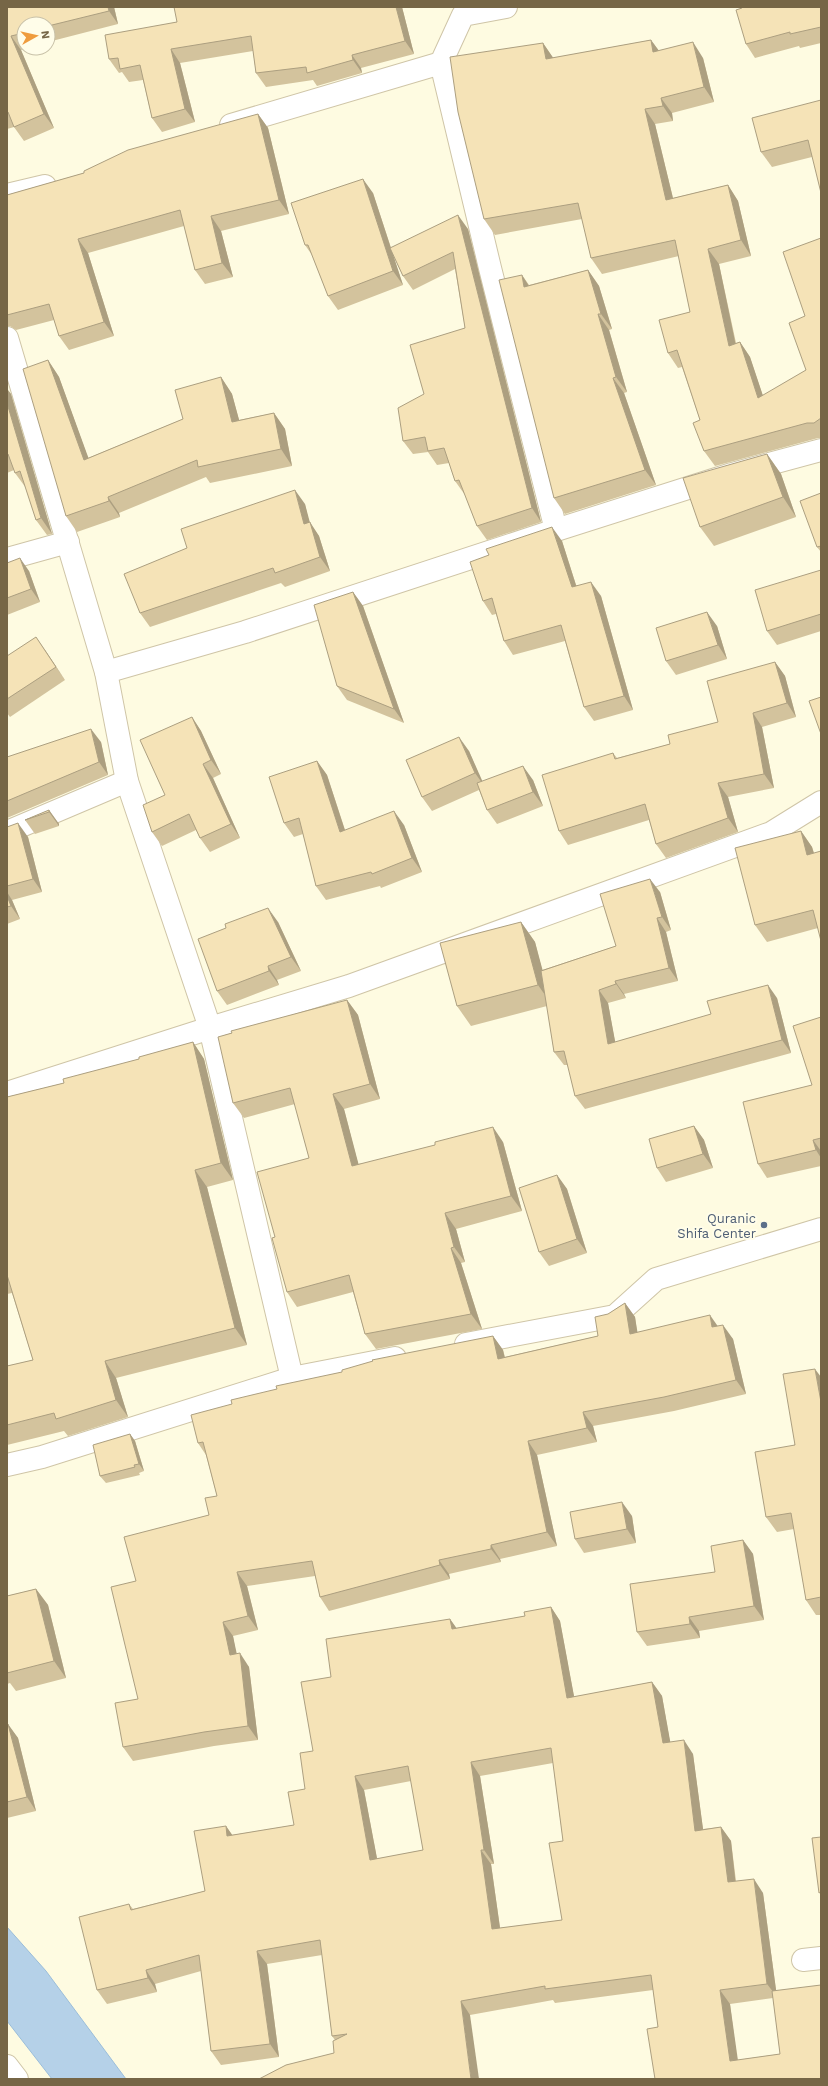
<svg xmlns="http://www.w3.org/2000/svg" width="828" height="2086" viewBox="0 0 828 2086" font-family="'Work Sans',sans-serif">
<rect width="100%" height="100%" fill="#fefbe1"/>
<polygon fill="#b5d1e8" stroke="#9abdda" points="7,1927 46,1971 126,2079 52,2079 7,2021"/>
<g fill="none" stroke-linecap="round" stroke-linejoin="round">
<g stroke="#cfc5a7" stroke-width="24">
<g id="minor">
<polyline points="231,125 441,63 463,15 506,7"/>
<polyline points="7,195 45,186"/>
<polyline points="7,338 106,672 127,781 210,1028 292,1378"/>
<polyline points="556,530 732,474 821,450"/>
<polyline points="7,559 68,542"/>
<polyline points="106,672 245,632 556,530 490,268 441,63"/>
<polyline points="7,832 127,781"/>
<polyline points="7,1093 210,1028 349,986 771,833 821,802"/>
<polyline points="466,1344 615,1316 656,1279 821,1229"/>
<polyline points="7,1465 42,1457 292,1378 395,1358"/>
<polyline points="803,1960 821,1958"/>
<polyline points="7,2066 17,2079"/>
</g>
</g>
<use href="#minor" stroke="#fff" stroke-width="22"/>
</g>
<g fill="#d3c39d" fill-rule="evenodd">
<polygon points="7,7 114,7 118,24 48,42 48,24 24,24 24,48 27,48 21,50 54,128 24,141 14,127 7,129"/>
<polygon points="402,7 414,54 361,68 362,73 317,86 313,80 266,87 256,73 253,51 180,63 195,122 162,132 152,118 143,80 129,82 122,72 119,73 109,59 177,22"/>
<polygon points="821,7 821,43 800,48 799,46 755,58 746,44 742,8"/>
<polygon points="651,40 659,51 703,58 714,102 672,113 673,121 655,124 673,198 728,185 738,201 751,256 719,264 736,343 740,342 750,357 763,396 806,370 805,316 821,238 821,438 818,438 715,466 704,451 700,420 682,367 678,368 668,353 690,312 679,256 602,274 591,258 582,219 495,235 484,219 543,43 553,58"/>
<polygon points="821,100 812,157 772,167 761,152"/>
<polygon points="258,114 268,128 289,214 221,231 233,277 205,284 195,270 184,226 88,253 114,336 69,350 59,336 54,320 16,330 10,326 7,326 7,195 84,173"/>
<polygon points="373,193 391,248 468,229 541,522 487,540 477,526 465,495 455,481 449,463 437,465 428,452 413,454 403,441 424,394 465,328 455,269 413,290 403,276 392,253 403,285 338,310 328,296 312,255 305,245"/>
<polygon points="588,270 599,286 612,329 609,330 627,392 624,393 656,485 565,514 554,498 522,275 529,285"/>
<polygon points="48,360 59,377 88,458 183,419 221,377 232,394 239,420 274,413 285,429 292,466 210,483 206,477 119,513 120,517 77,532 66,516"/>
<polygon points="7,389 11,394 52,534 47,535 36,520 26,488 15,473 14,470 7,473"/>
<polygon points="767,454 781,474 796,517 714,546 700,527"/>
<polygon points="821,493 821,552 817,547"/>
<polygon points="305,504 309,522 319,536 330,571 285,587 281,583 150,627 140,613"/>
<polygon points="562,541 576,585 601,596 633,710 594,721 584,707 565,641 513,655 504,641 496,614 492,615 483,601"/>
<polygon points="7,563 29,571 40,602 7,615"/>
<polygon points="821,570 821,631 777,645 767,631"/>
<polygon points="353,592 363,606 404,723 347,700 337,686"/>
<polygon points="717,626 727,659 676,675 666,661"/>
<polygon points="45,650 65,680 10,717 7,713 7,656"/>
<polygon points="775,662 785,676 796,717 762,727 774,788 728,797 738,832 666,858 656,844 649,820 568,845 559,831 613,753 617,758 670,744 718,722"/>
<polygon points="192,717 201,731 221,774 213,778 240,838 210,852 200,838 196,830 162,846 152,832"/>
<polygon points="101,742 108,775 7,818 7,757"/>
<polygon points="469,751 482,782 533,780 543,806 497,824 487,810 479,790 432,811 422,797"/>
<polygon points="317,761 327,775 345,830 404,825 422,872 381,888 380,886 326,900 316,886 303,834 294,837 284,823"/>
<polygon points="49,810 59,824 59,826 35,834 25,820"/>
<polygon points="7,827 28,837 42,892 12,900 20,919 7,924"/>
<polygon points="801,831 812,847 814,853 818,928 767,942 755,925"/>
<polygon points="660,892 671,930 666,932 678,981 624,994 626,998 608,1003 615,1042 777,998 791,1053 585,1109 575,1096 568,1065 564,1065 554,1052 547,1006 471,1026 457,1006 521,922 535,942 542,970 616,946"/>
<polygon points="278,922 301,971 277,980 279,985 227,1005 217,991"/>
<polygon points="347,1000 358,1015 380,1099 344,1109 358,1164 503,1142 522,1211 456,1229 465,1262 461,1263 482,1329 376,1349 365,1334 353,1292 297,1307 287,1292 275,1237 309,1158 295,1104 244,1118 233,1103"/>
<polygon points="821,1017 821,1166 767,1178 758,1164 812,1085"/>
<polygon points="193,1042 204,1059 233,1180 207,1187 247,1345 116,1378 128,1417 68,1436 64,1431 7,1445 7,1366 33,1360 12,1293 7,1294 7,1097 64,1083"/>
<polygon points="694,1126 704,1140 713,1168 666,1182 657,1168"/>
<polygon points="557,1175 567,1189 587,1253 549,1266 539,1252"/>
<polygon points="625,1303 635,1317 637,1332 718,1326 733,1339 746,1394 674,1411 593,1426 597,1442 537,1455 557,1546 500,1559 501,1562 449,1574 450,1579 329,1611 320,1597 315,1576 247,1586 258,1630 233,1636 236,1654 249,1667 258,1740 214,1746 133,1761 123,1747 138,1699 136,1581 209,1515 217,1496 206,1455 198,1443 232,1404 277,1389 342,1372 493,1336 503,1350 505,1357 598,1336 608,1314"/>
<polygon points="821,1377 821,1615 816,1615 806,1600 794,1529 777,1532 766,1517"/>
<polygon points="130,1434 135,1441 144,1471 139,1473 140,1475 106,1483 100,1476"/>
<polygon points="632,1516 636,1543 584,1553 575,1539"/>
<polygon points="743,1540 753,1554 764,1620 699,1631 700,1638 647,1646 637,1632 715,1572"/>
<polygon points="36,1589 48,1605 66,1678 16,1691 10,1683 7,1684 7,1596"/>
<path d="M551,1607L560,1621L574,1697L652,1682L662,1696L670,1742L693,1754L703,1829L721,1827L731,1841L736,1881L763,1893L776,1990L821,2079H655L658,2027L653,1990L555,2003L553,2000L470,2015L334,2053L335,2040L332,2036L322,1955L267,1964L279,2057L221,2065L211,2051L201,1971L155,1984L157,1992L107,2004L97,1990L129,1904L133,1909L205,1891L226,1826L232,1835L294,1825L305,1789L313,1751L331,1677L450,1619L456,1628L525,1616ZM553,1763L563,1841L562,1920L500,1928L491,1864H494L480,1776ZM411,1781L423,1850L377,1859L364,1790ZM773,1998L780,2054L737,2060L730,2004Z"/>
<polygon points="7,1724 18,1738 36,1811 7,1818"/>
</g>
<g fill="#ac9f80">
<polygon points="108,7 114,7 118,24 109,11"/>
<polygon points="396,7 402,7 414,54 405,41"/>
<polygon points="11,36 21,50 54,128 44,114"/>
<polygon points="651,40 662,55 653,52"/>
<polygon points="693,42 703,58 714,102 704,87"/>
<polygon points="543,43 554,59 546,59"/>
<polygon points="171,49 180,63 195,122 185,109"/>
<polygon points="352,55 361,68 362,73 353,60"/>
<polygon points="661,98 672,113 673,121 663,106"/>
<polygon points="645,109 655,124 677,215 666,200"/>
<polygon points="258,114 268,128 289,214 279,200"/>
<polygon points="363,179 373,193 403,285 393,271"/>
<polygon points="728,185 738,201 751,256 741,240"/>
<polygon points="458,215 468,229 541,522 532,508"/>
<polygon points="211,216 221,231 233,277 222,263"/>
<polygon points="78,239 88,253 114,336 104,322"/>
<polygon points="708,249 719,264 739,361 729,346"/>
<polygon points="588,270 599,286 612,329 601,314"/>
<polygon points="522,275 532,291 524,287"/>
<polygon points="598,314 609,330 627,392 616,377"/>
<polygon points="740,342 750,357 769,414 758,398"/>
<polygon points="48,360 59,377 95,476 84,460"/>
<polygon points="221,377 232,394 244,438 232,422"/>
<polygon points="613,378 624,393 656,485 645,470"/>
<polygon points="7,389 11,394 52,534 41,518 7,403"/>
<polygon points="274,413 285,429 292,466 281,449"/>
<polygon points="767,454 781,474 796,517 783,497"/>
<polygon points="295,490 305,504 314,538 304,524"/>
<polygon points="108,497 119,513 120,517 109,501"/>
<polygon points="310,522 319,536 330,571 320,557"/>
<polygon points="552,527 562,541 581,601 572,587"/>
<polygon points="20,558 29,571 40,602 31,589"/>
<polygon points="591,582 601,596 633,710 624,696"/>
<polygon points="353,592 363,606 404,723 394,709"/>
<polygon points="707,612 717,626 727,659 718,645"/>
<polygon points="36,637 45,650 65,680 56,667"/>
<polygon points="775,662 785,676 796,717 787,703"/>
<polygon points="753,713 762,727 774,788 764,774"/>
<polygon points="192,717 201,731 221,774 211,760"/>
<polygon points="91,729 101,742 108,775 99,762"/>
<polygon points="459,737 469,751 485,787 475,773"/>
<polygon points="317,761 327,775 350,846 340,832"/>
<polygon points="203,764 213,778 240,838 231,824"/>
<polygon points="523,766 533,780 543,806 533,792"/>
<polygon points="718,783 728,797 738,832 728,818"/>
<polygon points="49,810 59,824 59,826 49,812"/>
<polygon points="394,811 404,825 422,872 412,858"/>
<polygon points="18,823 28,837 42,892 33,879"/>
<polygon points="801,831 812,847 819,871 807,855"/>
<polygon points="650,879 660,892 671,930 662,917"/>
<polygon points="7,892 12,900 20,919 11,906 7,896"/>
<polygon points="268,908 278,922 301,971 291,957"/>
<polygon points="657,918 666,932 678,981 669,968"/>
<polygon points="521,922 535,942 552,1005 538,985"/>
<polygon points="268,966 277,980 279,985 269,971"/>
<polygon points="615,981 624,994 626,998 616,984"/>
<polygon points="768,985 777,998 791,1053 782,1040"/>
<polygon points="599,990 608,1003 618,1057 608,1044"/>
<polygon points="347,1000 358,1015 380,1099 370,1084"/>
<polygon points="193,1042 204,1059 233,1180 221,1163"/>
<polygon points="333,1094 344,1109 363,1181 352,1166"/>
<polygon points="694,1126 704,1140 713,1168 703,1154"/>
<polygon points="493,1127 503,1142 522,1211 511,1196"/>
<polygon points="813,1140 821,1151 821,1158 816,1150"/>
<polygon points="195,1170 207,1187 247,1345 235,1328"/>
<polygon points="557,1175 567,1189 587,1253 577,1239"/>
<polygon points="445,1213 456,1229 465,1262 454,1247"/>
<polygon points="451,1248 461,1263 482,1329 471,1314"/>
<polygon points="625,1303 635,1317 640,1348 630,1334"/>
<polygon points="710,1315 719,1328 712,1327"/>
<polygon points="723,1325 733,1339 746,1394 736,1380"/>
<polygon points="493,1336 503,1350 508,1373 498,1359"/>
<polygon points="105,1361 116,1378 128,1417 116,1400"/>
<polygon points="815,1369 821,1377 821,1402"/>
<polygon points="583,1412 593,1426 597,1442 587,1428"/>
<polygon points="130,1434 135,1441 144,1471 139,1464"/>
<polygon points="528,1441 537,1455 557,1546 547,1532"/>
<polygon points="622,1502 632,1516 636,1543 627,1529"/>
<polygon points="743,1540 753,1554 764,1620 754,1606"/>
<polygon points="491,1545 500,1559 501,1562 491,1549"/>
<polygon points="439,1560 449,1574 450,1579 440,1565"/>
<polygon points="237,1572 247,1586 258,1630 248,1616"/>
<polygon points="36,1589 48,1605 66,1678 54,1661"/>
<polygon points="551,1607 560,1621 577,1712 567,1698"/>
<polygon points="689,1617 699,1631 700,1638 690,1624"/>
<polygon points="450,1619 460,1633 452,1629"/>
<polygon points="223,1622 233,1636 240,1669 230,1655"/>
<polygon points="240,1653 249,1667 258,1740 248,1726"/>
<polygon points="652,1682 662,1696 673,1757 663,1743"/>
<polygon points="8,1724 18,1738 36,1811 27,1797"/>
<polygon points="684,1740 693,1754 705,1844 695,1831"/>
<polygon points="471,1762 480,1776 494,1864 484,1850"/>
<polygon points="355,1776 364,1790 380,1874 370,1860"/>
<polygon points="226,1826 235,1839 227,1836"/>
<polygon points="721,1827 731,1841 737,1896 728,1882"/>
<polygon points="481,1850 491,1864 502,1942 492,1929"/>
<polygon points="754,1879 763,1893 777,1997 767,1984"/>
<polygon points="257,1951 267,1964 279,2057 270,2044"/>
<polygon points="146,1970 155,1984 157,1992 148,1978"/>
<polygon points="720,1990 730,2004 740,2075 730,2061"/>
<polygon points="461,2001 470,2015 479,2079 471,2079"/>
</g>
<g fill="#f5e3b7" stroke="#ac9f80" fill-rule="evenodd">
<polygon points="7,7 108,7 109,11 48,26 48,24 24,24 24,33 11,36 44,114 14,127 8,112 7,112"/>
<polygon points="174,7 396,7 405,41 352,55 353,60 307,73 306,67 256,73 251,36 171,49 185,109 152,118 140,65 120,69 118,58 109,59 105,35 177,22"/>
<polygon points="742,7 821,7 821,27 790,34 790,32 746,44 736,10 742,8"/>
<polygon points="651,40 653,52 693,42 704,87 661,98 663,106 645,109 666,200 728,185 741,240 708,249 729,346 740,342 758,398 806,370 789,323 805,316 783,252 821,238 821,418 814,423 807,423 704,451 693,423 700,420 677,350 668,353 659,320 690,312 675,240 591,258 578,203 484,219 458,112 450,57 543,43 546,59"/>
<polygon points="821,100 821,193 808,140 761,152 752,118"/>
<polygon points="258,114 279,200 211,216 222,263 195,270 180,210 78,239 104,322 59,336 49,304 7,315 7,195 84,173 84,171 128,150"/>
<polygon points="363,179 393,271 328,296 308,245 305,245 291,203"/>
<polygon points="458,215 532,508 477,526 459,480 455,481 444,448 428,451 425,437 403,441 398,408 424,394 410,345 465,328 453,252 403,276 390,248"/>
<polygon points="588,270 601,314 598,314 616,377 613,378 645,470 554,498 499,280 522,275 524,287"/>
<polygon points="48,360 84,460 183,419 175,390 221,377 232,422 274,413 281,449 198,467 197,460 108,497 109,501 66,516 23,369"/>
<polygon points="7,403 41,518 36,520 20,471 15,473 8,454 7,454"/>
<polygon points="767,454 783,497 700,527 683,478"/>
<polygon points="295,490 304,524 310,522 320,557 275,573 273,568 140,613 124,574 187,548 181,529"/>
<polygon points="821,493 821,546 817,547 800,501"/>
<polygon points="552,527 572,587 591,582 624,696 584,707 561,625 504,641 492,598 483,601 470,562 489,555 486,549"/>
<polygon points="20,558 31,589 7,598 7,563"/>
<polygon points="821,570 821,614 767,631 755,590"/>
<polygon points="353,592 394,709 337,686 314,605"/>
<polygon points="707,612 718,645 666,661 656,628"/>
<polygon points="36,637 56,667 7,699 7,656"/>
<polygon points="775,662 787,703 753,713 764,774 718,783 728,818 656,844 645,804 559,831 542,775 613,753 615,759 670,744 668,735 718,722 707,681"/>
<polygon points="821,697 821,734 809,701"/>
<polygon points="192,717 211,760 203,764 231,824 200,838 189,814 152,832 143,805 165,795 140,740"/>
<polygon points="91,729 99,762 7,801 7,757"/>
<polygon points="459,737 475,773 422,797 406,760"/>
<polygon points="317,761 340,832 394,811 412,858 372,874 371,872 316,886 299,818 284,823 269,777"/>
<polygon points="523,766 533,792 487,810 477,783"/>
<polygon points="49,810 49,812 25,820"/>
<polygon points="18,823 33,879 7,886 7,827"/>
<polygon points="801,831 807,855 821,851 821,941 813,910 755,925 735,848"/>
<polygon points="650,879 662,917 657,918 669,968 615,981 616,984 599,990 608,1044 711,1014 707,1001 768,985 782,1040 575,1096 564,1051 554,1052 541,971 616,946 600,894"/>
<polygon points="7,896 11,906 7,907"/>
<polygon points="268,908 291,957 268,966 269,971 217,991 198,939 226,928 225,924"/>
<polygon points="521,922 538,985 457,1006 440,943"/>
<polygon points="347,1000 370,1084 333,1094 352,1166 435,1145 435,1142 493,1127 511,1196 445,1213 454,1247 451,1248 471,1314 365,1334 349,1275 287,1292 272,1238 275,1237 257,1172 309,1158 290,1088 233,1103 218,1037 232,1033 231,1031"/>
<polygon points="821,1017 821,1138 813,1140 816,1150 758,1164 743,1102 812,1085 793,1026"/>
<polygon points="193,1042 221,1163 195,1170 235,1328 105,1361 116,1400 56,1419 54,1413 7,1425 7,1366 33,1360 7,1275 7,1097 64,1083 63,1079 139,1059 139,1057"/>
<polygon points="694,1126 703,1154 657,1168 649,1139"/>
<polygon points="557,1175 577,1239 539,1252 519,1188"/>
<polygon points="625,1303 630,1334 710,1315 712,1327 723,1325 736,1380 664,1397 583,1412 587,1428 528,1441 547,1532 491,1545 491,1549 439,1560 440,1565 320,1597 312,1561 237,1572 248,1616 223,1622 230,1655 240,1653 248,1726 204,1732 123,1747 115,1703 138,1699 111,1587 136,1581 124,1537 209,1515 205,1498 217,1496 203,1442 198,1443 191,1415 232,1404 231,1400 277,1389 276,1386 342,1372 342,1370 373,1361 372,1360 493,1336 498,1359 598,1336 595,1317 608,1314"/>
<polygon points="815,1369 821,1402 821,1597 806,1600 791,1513 766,1517 755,1452 795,1445 783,1374"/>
<polygon points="130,1434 139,1464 134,1465 135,1467 100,1476 93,1445"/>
<polygon points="622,1502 627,1529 575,1539 570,1512"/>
<polygon points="743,1540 754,1606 689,1617 690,1624 637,1632 630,1584 715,1572 711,1546"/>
<polygon points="36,1589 54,1661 7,1673 7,1596"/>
<path d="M551,1607L567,1698L652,1682L663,1743L684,1740L695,1831L721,1827L728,1882L754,1879L767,1984L720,1990L730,2061L780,2054L772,1991L821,1985V2079H655L647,2029L658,2027L651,1975L545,1989V1986L461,2001L471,2079H259L286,2065L334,2053L333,2041L347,2034L332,2036L320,1940L257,1951L270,2044L211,2051L199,1955L146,1970L148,1978L97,1990L79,1917L129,1904L131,1910L205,1891L194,1831L226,1826L227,1836L294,1825L288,1792L305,1789L300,1753L313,1751L301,1682L331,1677L326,1639L450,1619L452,1629L525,1616L524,1612ZM551,1748L563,1841L549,1843L562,1920L492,1929L481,1850H484L471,1762ZM408,1766L423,1850L370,1860L355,1776Z"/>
<polygon points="7,1724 8,1724 27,1797 7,1802"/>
<polygon points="821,1837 821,1892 819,1893 812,1838"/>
</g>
<circle fill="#5c6f8a" stroke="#fffde9" stroke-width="1.5" cx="764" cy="1225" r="4"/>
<g text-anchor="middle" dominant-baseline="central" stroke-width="4" stroke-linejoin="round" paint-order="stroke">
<g font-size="13" fill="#4e5e75" stroke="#fffde9" text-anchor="end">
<text x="756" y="1218">Quranic<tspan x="756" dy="15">Shifa Center</tspan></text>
</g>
</g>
<rect width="828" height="2086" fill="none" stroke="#766646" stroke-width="16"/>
<g transform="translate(36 36) rotate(82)"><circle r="19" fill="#fffde9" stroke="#c8c1a8"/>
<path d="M0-3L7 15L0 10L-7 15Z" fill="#ef9c3e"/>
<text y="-6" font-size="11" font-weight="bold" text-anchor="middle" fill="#766646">N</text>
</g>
</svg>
